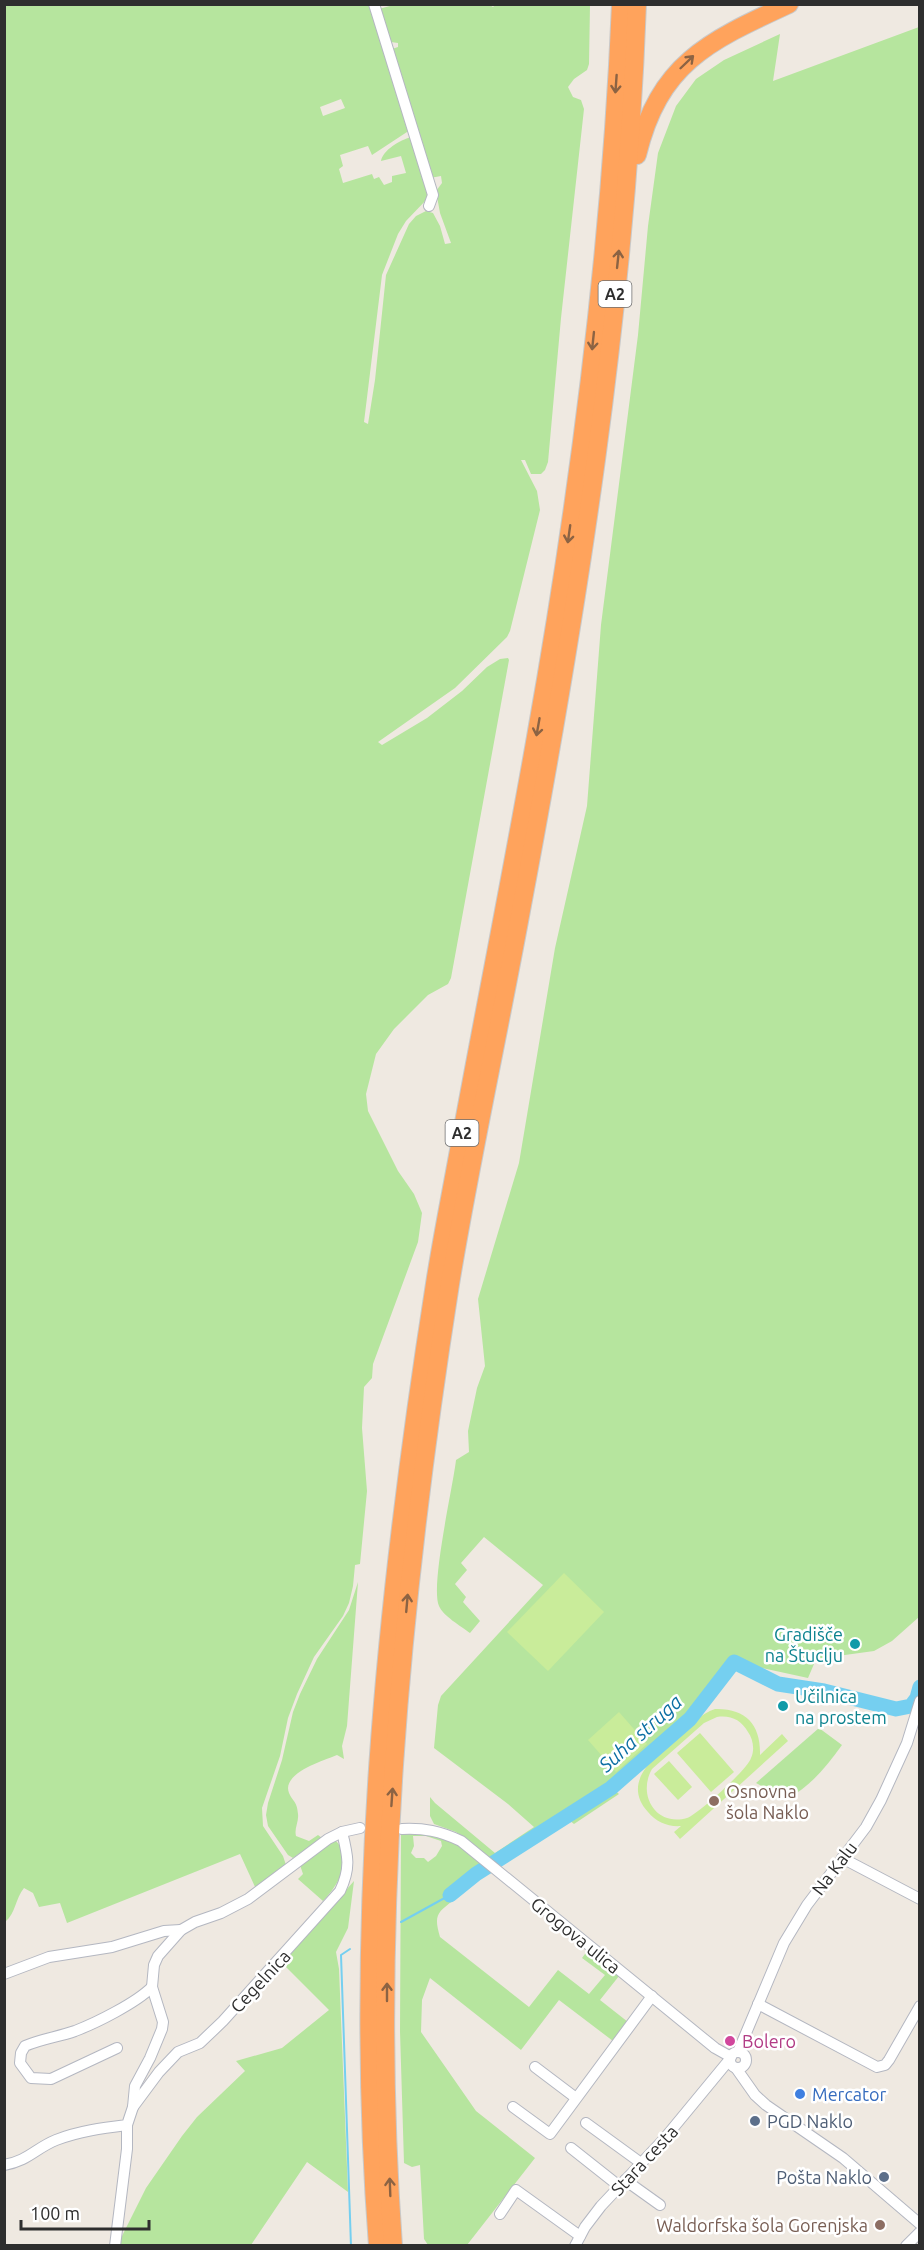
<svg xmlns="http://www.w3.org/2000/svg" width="924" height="2250" viewBox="0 0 924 2250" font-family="Ubuntu,sans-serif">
<rect width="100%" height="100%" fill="#efe9e1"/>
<g fill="#b6e59e" fill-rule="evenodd">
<path d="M397,4H488L493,7L496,4L590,5L589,64L587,70L574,79L568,87L573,97L581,100L584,109L561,318L548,462L545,470L541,474H531L525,460H521L537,491L540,510L510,631L507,637L455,688L378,742L382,745L427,718L462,691L487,667L500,659L508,658L509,660L451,978L448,984L428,995L394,1029L376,1054L366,1094L368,1111L398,1171L414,1194L422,1213L418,1242L373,1364L372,1378L364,1387L362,1428L367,1491L360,1564L355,1565L353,1586L349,1603L343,1616L314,1657L297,1694L288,1718L280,1756L262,1808L263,1826L283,1856L286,1865L256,1889L240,1854L67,1923L60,1903L39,1907L33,1893L24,1888C15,1899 16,1913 5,1922V5H371L409,127L407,132L372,155L368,146L340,155L343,166L339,169L343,183L372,174L374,179L379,177L384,185L392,182V176L406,173L401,156L381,161C383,150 400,140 411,137L428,194V198L406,221L398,234L382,275L364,422L368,424L375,380L386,275L409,224L416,216L426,211L433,213L440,226L445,244L451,243L440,213L436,191L442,183L441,176L430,178L392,49L398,47V43L391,42L379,9ZM341,99L345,108L323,116L320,107Z"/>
<path d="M919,27V1617L892,1641L874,1651L823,1658L814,1664L808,1678L734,1662L690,1719L612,1788L619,1794L574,1824L569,1820L584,1809L582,1807L492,1861L456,1832L434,1824L430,1816V1797L435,1803L495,1853L534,1827L508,1804L434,1748L438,1705L441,1696L543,1585L484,1537L461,1563L467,1570L455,1584L466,1597L463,1602L480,1621L470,1633C461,1626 443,1616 439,1606C430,1586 453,1487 456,1460L469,1452L468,1431L477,1388L485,1366L478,1299L519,1163L555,948L587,806L601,625L638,335L648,226L658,153L676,106L696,79L724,60L780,34L773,81Z"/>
<path d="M358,1582L347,1726L342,1746L344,1759L337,1755C325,1760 281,1773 289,1793C293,1802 297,1801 298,1814C299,1822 294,1828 296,1836L309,1841L318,1835L322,1838L293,1858L288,1855L268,1826L266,1815L268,1803L282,1760L293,1712L300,1694L317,1659L349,1610Z"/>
<path d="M819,1728L842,1745C826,1767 811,1786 787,1799L756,1783Z"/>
<path d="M401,1833C433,1834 464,1841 484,1868L453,1889L454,1900C436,1913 434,1916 440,1937L529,2007L558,1970L589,1994L605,1975L582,1958L588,1950L619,1976L600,2000L628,2022L613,2041L559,2000L521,2050L430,1978L422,2000L421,2032L476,2111L535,2158L467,2245H428L424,2239L420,2165L412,2167L404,2163L400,2031ZM413,1836H426L441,1841L442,1846L436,1856L428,1862L424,1858H416L411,1853L414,1846Z"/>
<path d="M331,1841H336C354,1859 338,1886 323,1901L298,1879L303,1874L300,1865Z"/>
<polygon points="354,1881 348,1928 336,1952 339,1969 348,2192 307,2162 251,2245 117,2246 146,2188 182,2136 197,2117 245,2071 236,2061 282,2048 329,2010 282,1963"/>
</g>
<g fill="#c9ec9a" fill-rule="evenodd">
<polygon points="564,1573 604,1612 548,1671 507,1632"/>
<path d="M715,1709C746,1708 761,1725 760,1755L782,1734L788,1741L680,1839L674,1832L681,1826C668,1827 656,1822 648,1812C620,1781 657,1755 678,1737C689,1727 701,1713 715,1709ZM717,1717C731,1715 741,1720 748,1732C753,1739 755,1750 751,1758C748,1769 697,1815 687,1818C656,1827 637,1795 652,1769L704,1723Z"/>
<polygon points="619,1712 647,1744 616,1772 588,1740"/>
<polygon points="700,1733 734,1772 711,1792 677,1753"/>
<polygon points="669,1761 692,1787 678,1800 654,1774"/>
</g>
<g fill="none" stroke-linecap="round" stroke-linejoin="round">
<g stroke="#75cff0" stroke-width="2">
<polyline points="401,1922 450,1895"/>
<polyline points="350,1949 341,1955 351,2246"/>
</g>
<polyline stroke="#75cff0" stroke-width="15" points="450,1895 476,1874 611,1788 690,1719 734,1662 778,1684 824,1691 896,1709 911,1706 917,1698 920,1687"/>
<g stroke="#b4b7c1" stroke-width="12">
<g id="minor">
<polyline points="374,4 433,195 429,206"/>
<path d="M402,1829C424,1828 440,1831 461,1841L715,2048L731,2057"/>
<polyline points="842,1858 920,1899"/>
<polyline points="4,1974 49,1957 112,1947 164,1931 181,1930"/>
<polyline points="758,2004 877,2067 885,2065 889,2060 920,2006"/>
<path d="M117,2048L51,2079L31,2078L20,2063L21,2053L25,2046C41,2039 58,2037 75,2031C96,2023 136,2003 152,1987"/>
<circle cx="738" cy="2060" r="8"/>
<polyline points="738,2052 784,1943 807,1905 866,1827 881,1800 907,1743 920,1701"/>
<polyline points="535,2067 576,2098"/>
<polyline points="736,2068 755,2095 766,2105 843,2158 920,2224"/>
<path d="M133,2107L159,2072L178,2052L200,2043L223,2021L340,1891C351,1868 348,1856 342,1832"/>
<polyline points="513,2107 550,2134 652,1996"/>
<polyline points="586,2123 641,2163"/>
<polyline points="571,2148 619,2186"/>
<path d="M4,2165C28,2161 36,2148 56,2140C79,2131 103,2128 127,2125L133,2107L135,2086L150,2058L162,2029L163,2022L152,1987L154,1965L158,1956L181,1930L195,1922L221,1913L248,1899L328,1839L342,1832L360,1828"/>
<polyline points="625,2180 660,2205"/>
<polyline points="500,2214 516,2190 580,2236"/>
<polyline points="115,2246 127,2149 127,2125"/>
<polyline points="575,2246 585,2227 601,2206 664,2139 730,2059"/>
<polyline points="906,2246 920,2232"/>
</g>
</g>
<g stroke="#c9c9c9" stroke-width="20">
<g id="motorway">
<path d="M637,155C659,63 709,41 789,4"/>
<path d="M378,2246C353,1924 385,1602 435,1284C443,1232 454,1180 463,1128C487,998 513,868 536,737C579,496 611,249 621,4"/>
<path d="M393,2246C370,1924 400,1601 450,1284C471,1157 499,1031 522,905C578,608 626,307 637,4"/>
</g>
</g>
<use href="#minor" stroke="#fff" stroke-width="10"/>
<use href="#motorway" stroke="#ffa35c" stroke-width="18"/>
</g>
<defs><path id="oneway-shaft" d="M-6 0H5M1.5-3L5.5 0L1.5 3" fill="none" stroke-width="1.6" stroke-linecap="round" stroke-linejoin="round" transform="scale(1.5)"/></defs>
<g stroke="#8c6343">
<use href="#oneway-shaft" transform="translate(687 62) rotate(-44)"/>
<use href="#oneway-shaft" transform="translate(616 84) rotate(94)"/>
<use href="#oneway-shaft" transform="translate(618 259) rotate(-84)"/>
<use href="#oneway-shaft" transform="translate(593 341) rotate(96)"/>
<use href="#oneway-shaft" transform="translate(569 534) rotate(98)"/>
<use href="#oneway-shaft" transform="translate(538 727) rotate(100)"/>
<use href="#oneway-shaft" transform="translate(407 1603) rotate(-85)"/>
<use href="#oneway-shaft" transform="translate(392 1797) rotate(-86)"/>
<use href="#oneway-shaft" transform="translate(387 1992) rotate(-90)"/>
<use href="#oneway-shaft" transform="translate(390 2187) rotate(-92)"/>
</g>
<g fill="#0f9aa8" stroke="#fff" stroke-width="2">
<circle cx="855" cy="1644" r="6"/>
<circle cx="783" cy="1706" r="6"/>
</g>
<g fill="#8d6e63" stroke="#fff" stroke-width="2">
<circle cx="714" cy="1801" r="6"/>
<circle cx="880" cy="2225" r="6"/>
</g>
<circle fill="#d1479c" stroke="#fff" stroke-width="2" cx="730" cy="2041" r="6"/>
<circle fill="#3f7fe0" stroke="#fff" stroke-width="2" cx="800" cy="2094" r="6"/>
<g fill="#5c6f8a" stroke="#fff" stroke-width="2">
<circle cx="755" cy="2121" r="6"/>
<circle cx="884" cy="2177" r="6"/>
</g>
<g text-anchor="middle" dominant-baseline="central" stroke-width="5" stroke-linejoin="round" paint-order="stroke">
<g fill="#fff" stroke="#6d6d6d" stroke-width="1.5">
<rect x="598.5" y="281" width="33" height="26" rx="4.5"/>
<rect x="445.5" y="1120" width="33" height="26" rx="4.5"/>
</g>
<g font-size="16" font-weight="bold" fill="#2e2e2e">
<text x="615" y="294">A2</text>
<text x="462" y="1133">A2</text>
</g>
<g font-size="18" fill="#0d838f" stroke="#fff" text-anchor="end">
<text x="843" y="1634">Gradišče<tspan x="843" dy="21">na Štuclju</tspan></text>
<text x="795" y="1696" text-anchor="start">Učilnica<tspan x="795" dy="21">na prostem</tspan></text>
</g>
<g font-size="18" fill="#785e54" stroke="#fff" text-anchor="start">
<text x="726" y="1791">Osnovna<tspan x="726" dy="21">šola Naklo</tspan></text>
<text x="868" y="2225" text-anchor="end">Waldorfska šola Gorenjska</text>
</g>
<g font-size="18" fill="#2e2e2e" stroke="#fff">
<text transform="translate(834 1868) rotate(-53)">Na Kalu</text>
<text transform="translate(576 1935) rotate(39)">Grogova ulica</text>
<text transform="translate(260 1981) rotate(-47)">Cegelnica</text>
<text transform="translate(644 2160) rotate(-47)">Stara cesta</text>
</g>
<g font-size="18" fill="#b23c85" stroke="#fff" text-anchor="start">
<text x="742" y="2041">Bolero</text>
</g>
<g font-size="18" fill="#366cbe" stroke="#fff" text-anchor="start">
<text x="812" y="2094">Mercator</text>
</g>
<g font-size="18" fill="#4e5e75" stroke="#fff" text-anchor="start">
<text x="767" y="2121">PGD Naklo</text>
<text x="872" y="2177" text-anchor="end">Pošta Naklo</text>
</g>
<g font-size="20" font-style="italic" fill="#0d6fa3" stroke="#fff">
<text transform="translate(640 1733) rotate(-42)">Suha struga</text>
</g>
</g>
<rect width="924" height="2250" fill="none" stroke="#2e2e2e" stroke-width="12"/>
<path d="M21 2220v9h128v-9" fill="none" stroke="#2e2e2e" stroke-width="3"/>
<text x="30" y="2220" font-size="18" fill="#2e2e2e" stroke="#ffffff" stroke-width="4.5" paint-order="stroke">100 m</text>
</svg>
